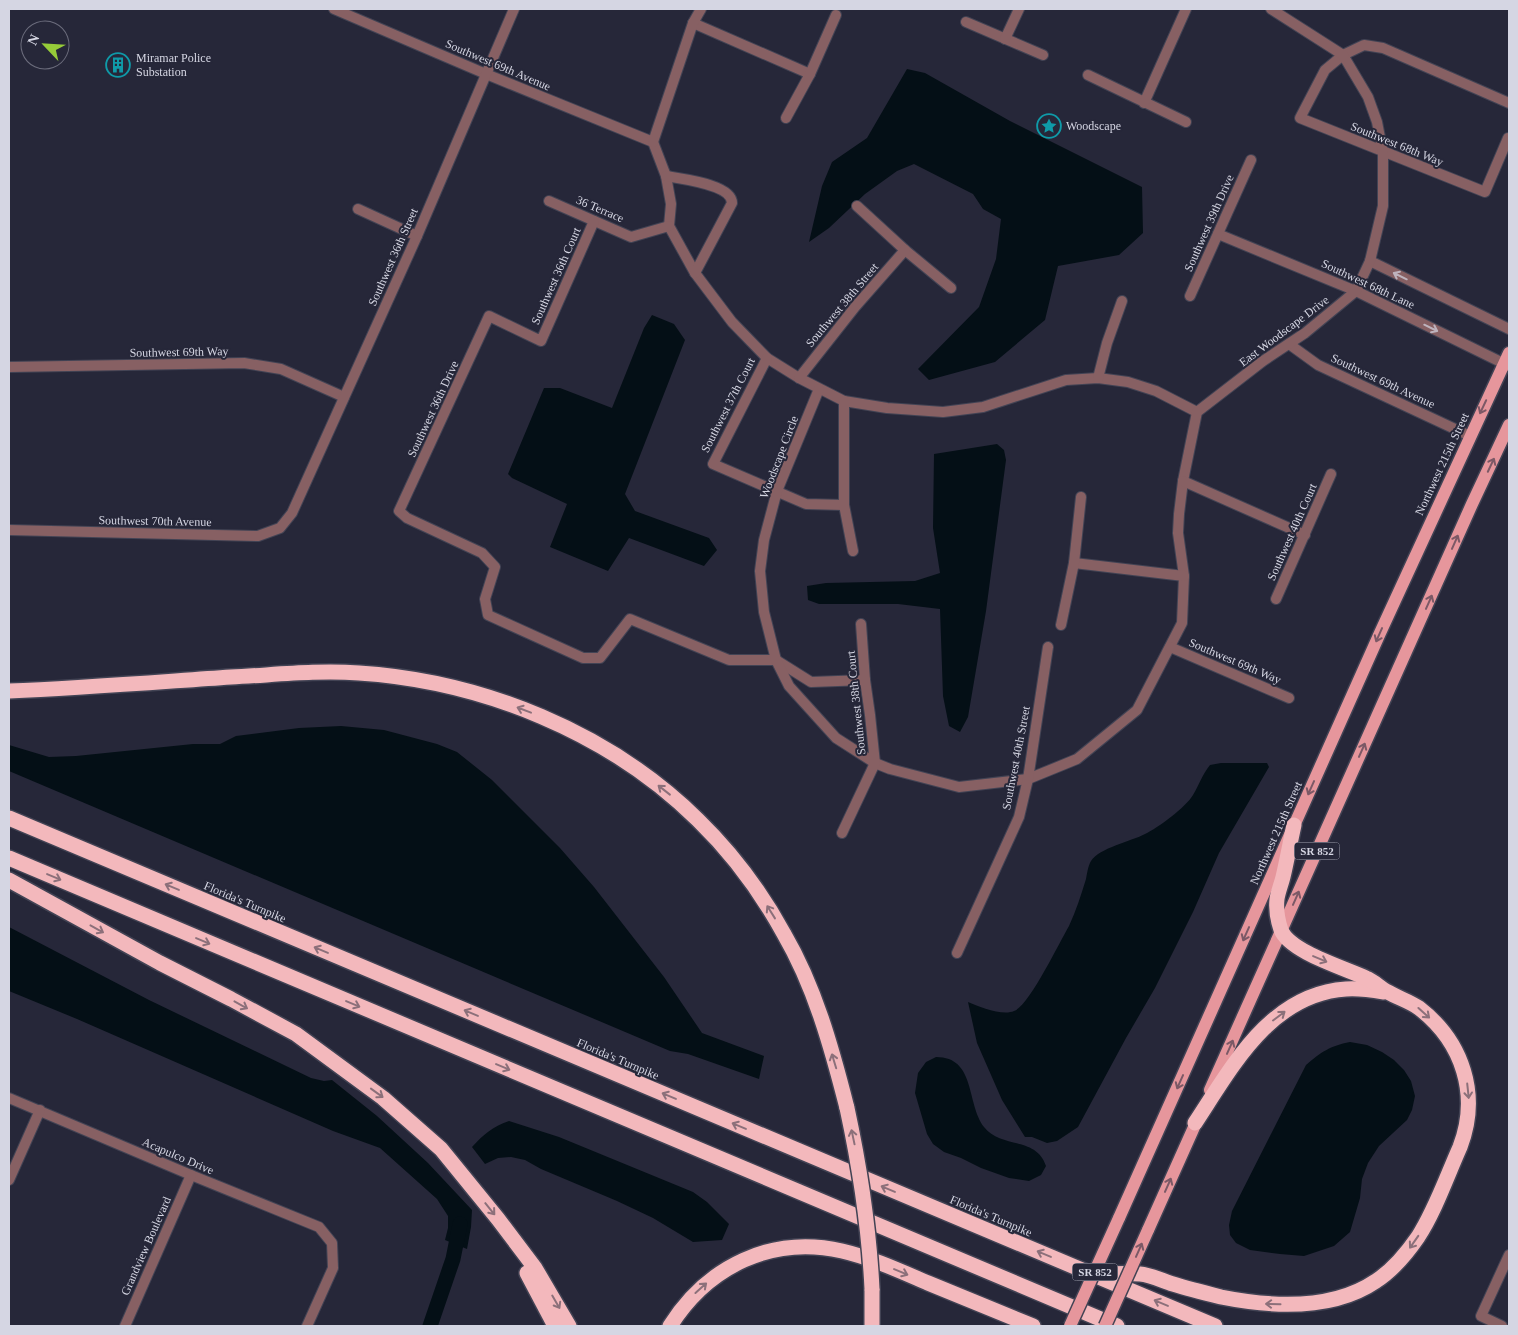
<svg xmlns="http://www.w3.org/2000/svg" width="1518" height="1335" viewBox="0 0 1518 1335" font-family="Georgia,serif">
<rect width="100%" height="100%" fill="#262739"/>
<g fill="#040f16">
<polygon points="907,69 925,73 1010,121 1142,187 1143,233 1119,255 1058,266 1045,320 995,362 929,380 918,369 979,307 996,259 1001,219 983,209 973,194 914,164 897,171 865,194 829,228 809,242 822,186 832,162 867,138"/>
<polygon points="652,315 674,324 685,340 625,494 635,511 709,538 717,550 704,566 629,538 608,571 550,547 567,504 512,478 508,474 544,388 560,388 612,408 644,328"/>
<polygon points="997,444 1004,450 1006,460 986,611 968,717 960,732 949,726 943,696 940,609 898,604 819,604 808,600 807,586 826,583 915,581 940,573 933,528 934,454"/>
<polygon points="341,726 384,730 437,744 457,752 492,780 560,848 594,887 664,977 702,1033 764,1056 759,1079 688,1054 670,1051 9,771 9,745 49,757 76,756 193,744 220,744 236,736 299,728"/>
<path d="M1221,763H1267L1269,767L1219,853L1193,912L1155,988L1126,1038L1078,1127L1057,1141L1047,1143L1032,1137H1025L1002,1100L977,1043L968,1002C979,1007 1003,1016 1014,1011C1029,1006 1059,943 1069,926C1076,911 1081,895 1086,879C1087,874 1088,866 1091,861C1099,848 1132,841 1145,834C1158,828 1186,807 1193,795C1199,785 1202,775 1210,765Z"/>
<polygon points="9,927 149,1000 311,1078 324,1081 332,1080 377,1116 428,1163 472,1210 471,1227 467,1249 445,1240 448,1228 448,1216 437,1199 380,1148 333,1131 77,1019 9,991"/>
<path d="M1350,1042L1367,1045L1382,1052L1394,1060L1404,1070L1411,1081L1415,1096L1412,1110L1407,1120L1379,1146L1368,1163L1362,1179L1360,1198L1350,1232L1334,1246L1304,1256L1280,1254L1250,1250L1236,1243L1230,1235L1229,1225L1232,1211L1306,1065C1321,1052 1330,1046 1350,1042Z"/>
<path d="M936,1057C976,1057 966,1103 984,1127C1001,1149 1036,1136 1046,1166L1041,1175L1029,1181L1009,1178L981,1168L961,1158L944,1152L933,1144L927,1134L915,1093L918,1073L926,1062Z"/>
<path d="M509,1121L559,1137L693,1192L707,1202L729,1224L722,1240L693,1242L653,1218L617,1201L541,1169L525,1160L511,1157L498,1158L485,1164L472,1147C484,1134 492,1127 509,1121Z"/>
</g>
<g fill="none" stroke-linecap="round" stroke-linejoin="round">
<polyline stroke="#040f16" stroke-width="15" points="430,1326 453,1259 460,1224"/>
<g stroke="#424354" stroke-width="12">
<g id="minor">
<polyline points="334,9 486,74 653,142"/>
<polyline points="966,22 1043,55"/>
<polyline points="693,23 810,74"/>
<polyline points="1005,39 1019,9"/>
<polyline points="1088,75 1186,122"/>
<polyline points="1144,103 1186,9"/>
<polyline points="786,118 810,74 836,15"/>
<polyline points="1508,138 1485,192 1300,118 1325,70 1343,55 1364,45 1383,48 1509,103"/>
<polyline points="653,142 666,176 671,204 669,226 695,273 732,322 767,358 799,378 844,401 887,408 943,412 983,407 1066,380 1098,378 1128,382 1156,391 1197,412"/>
<polyline points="653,142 693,23 701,9"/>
<path d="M666,176C681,179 732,184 732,203L695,273"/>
<polyline points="549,201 631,237 669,226"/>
<polyline points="857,206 905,250 951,288"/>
<polyline points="358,209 417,236"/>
<polyline points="594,221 541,341 489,316 399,511 407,518 482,553 495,567 485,599 488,615 583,658 600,658 630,619 729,660 776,660 811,682 865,680"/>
<polyline points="1218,234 1356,291 1509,366"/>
<polyline points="1370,261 1509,329"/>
<polyline points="1190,296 1251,160"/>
<polyline points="1289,344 1318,365 1470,436"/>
<polyline points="767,358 713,464 806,504 844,505"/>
<polyline points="9,367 244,363 281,369 344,397"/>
<polyline points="799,378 855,307 905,250"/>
<polyline points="1098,378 1107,343 1122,301"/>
<polyline points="819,389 777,491 764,540 760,571 764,612 776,660 789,686 836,738 875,763 890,769 959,787 1028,779 1077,759 1137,710 1182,623 1184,576 1178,533 1179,514 1183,481 1197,412 1263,361 1305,333 1356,291 1370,261 1383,206 1383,153 1377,122 1368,97 1343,55 1271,9"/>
<polyline points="844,401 844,505 853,551"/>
<polyline points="1183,481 1305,535"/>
<polyline points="9,530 258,536 280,528 292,513 417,236 514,9"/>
<polyline points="1074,563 1184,576"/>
<polyline points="1276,599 1331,474"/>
<polyline points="1061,625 1074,563 1081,497"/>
<polyline points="1170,647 1289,698"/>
<polyline points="842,833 875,763 870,715 865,680 861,624"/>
<polyline points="957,953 1019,817 1028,779 1048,647"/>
<polyline points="9,1098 191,1175 319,1227 332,1243 333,1268 307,1326"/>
<polyline points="9,1180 40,1110"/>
<polyline points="125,1326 191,1175"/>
<polyline points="1502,1326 1481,1316 1509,1255"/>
</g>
</g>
<g stroke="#424354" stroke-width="15">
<g id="primary">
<polyline points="1210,1090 1472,504 1509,425"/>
<polyline points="1119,1218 1380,633 1509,353"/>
<polyline points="1148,1230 1199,1116"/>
</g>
</g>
<g stroke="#424354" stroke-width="18">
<g id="motorway">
<path d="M9,691C83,688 157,682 231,677C274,675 316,670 359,673C482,681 609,732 698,820C732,853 761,892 784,934C815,987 832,1049 847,1108"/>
<polyline points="9,818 1215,1326"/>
<polyline points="9,858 1117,1326"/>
<polyline points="9,880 160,963 231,999 296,1034 383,1098 441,1149 498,1219 535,1268 569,1326"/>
<path d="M1195,1123C1232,1067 1270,994 1346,989C1359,988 1372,990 1384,992"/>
<polyline points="527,1273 555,1326"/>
<path d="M1098,1274C1112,1274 1126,1273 1140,1274C1151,1275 1163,1281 1173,1284C1189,1289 1205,1293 1221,1297C1271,1307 1332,1311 1376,1281C1393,1270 1407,1253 1418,1237C1435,1211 1447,1176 1460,1147C1480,1095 1463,1042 1419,1008C1409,1001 1398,998 1388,992C1380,988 1374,981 1366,978C1345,968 1290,952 1281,930C1278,921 1276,908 1277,899C1278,892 1281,885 1283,877C1287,860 1290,843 1294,825"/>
<path d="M670,1326C708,1266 772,1235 842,1251C872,1258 900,1271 928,1283C963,1297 998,1312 1033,1326"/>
<polyline points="872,1326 872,1289"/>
</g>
</g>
<use href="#minor" stroke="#876063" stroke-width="10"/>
<use href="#primary" stroke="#e6969c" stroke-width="12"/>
<use href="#motorway" stroke="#f3b8bc" stroke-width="15"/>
<g stroke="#424354" stroke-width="15" stroke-linecap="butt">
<g id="primary-bridge">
<polyline points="1070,1326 1119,1218"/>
<polyline points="1105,1326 1148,1230"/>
</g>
</g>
<g stroke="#424354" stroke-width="18" stroke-linecap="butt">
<path id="motorway-bridge" d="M847,1108C860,1168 869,1227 872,1289"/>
</g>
<use href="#primary-bridge" stroke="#e6969c" stroke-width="12"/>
<use href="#motorway-bridge" stroke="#f3b8bc" stroke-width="15"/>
</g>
<defs><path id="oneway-shaft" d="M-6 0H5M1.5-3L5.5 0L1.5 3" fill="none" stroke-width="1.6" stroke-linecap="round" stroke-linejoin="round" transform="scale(1.25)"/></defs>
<g stroke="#beb3bd">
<use href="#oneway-shaft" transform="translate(1400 276) rotate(-154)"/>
<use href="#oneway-shaft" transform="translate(1431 328) rotate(26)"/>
</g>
<g stroke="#7c5966">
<use href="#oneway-shaft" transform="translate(1483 407) rotate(115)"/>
<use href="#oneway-shaft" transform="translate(1491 465) rotate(-65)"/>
<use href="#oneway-shaft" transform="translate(1455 542) rotate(-66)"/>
<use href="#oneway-shaft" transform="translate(1429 602) rotate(-66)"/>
<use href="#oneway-shaft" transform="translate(1379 635) rotate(114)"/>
<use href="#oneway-shaft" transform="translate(1362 750) rotate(-66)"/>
<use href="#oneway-shaft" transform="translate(1311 788) rotate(114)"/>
<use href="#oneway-shaft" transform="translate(1296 898) rotate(-66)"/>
<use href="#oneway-shaft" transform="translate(1246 934) rotate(114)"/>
<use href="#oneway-shaft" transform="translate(1230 1047) rotate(-66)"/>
<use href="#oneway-shaft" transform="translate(1180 1082) rotate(114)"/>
<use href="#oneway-shaft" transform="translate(1168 1185) rotate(-66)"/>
<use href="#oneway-shaft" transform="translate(1139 1250) rotate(-66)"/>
</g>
<g stroke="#8c707a">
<use href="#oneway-shaft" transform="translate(524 710) rotate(-159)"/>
<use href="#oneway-shaft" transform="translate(664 790) rotate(-142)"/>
<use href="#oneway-shaft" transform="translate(54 877) rotate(23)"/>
<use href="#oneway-shaft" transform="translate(172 887) rotate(-157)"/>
<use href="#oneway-shaft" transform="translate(771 912) rotate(-122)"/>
<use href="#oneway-shaft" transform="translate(97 929) rotate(29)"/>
<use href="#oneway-shaft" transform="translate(203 941) rotate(23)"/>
<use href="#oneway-shaft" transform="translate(321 950) rotate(-157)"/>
<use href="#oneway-shaft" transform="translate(1320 959) rotate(23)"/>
<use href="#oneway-shaft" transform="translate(353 1004) rotate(23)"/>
<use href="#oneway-shaft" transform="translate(241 1005) rotate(29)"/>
<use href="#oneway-shaft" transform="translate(471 1013) rotate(-157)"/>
<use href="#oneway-shaft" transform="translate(1424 1013) rotate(42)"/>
<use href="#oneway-shaft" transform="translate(1279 1016) rotate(-37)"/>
<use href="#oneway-shaft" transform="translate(834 1061) rotate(-107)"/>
<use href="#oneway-shaft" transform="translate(503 1067) rotate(23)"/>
<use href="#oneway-shaft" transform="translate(1468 1091) rotate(84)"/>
<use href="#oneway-shaft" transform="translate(377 1093) rotate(36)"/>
<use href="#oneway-shaft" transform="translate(669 1096) rotate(-157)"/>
<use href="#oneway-shaft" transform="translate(739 1126) rotate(-157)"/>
<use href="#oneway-shaft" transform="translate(853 1137) rotate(-102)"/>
<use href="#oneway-shaft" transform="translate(888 1189) rotate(-157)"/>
<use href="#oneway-shaft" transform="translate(490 1209) rotate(51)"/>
<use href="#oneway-shaft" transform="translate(1414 1242) rotate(125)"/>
<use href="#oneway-shaft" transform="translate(1044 1254) rotate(-157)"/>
<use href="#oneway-shaft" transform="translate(901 1272) rotate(23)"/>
<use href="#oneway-shaft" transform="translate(701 1288) rotate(-42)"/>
<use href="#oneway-shaft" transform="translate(556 1302) rotate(60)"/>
<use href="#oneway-shaft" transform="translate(1161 1303) rotate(-157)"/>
<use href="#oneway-shaft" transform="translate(1273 1304) rotate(-179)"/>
</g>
<defs>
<g id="building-ring" transform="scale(1.25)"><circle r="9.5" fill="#262739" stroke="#0f9aa8" stroke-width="1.5"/><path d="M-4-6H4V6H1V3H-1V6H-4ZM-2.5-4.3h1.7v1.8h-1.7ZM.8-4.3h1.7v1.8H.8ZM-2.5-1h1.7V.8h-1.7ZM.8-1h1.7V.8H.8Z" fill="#0f9aa8"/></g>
<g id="sight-ring" transform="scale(1.25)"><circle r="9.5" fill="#262739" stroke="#0f9aa8" stroke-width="1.5"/><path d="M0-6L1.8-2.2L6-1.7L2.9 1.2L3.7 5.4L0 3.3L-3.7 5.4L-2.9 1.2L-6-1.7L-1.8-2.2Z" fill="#0f9aa8"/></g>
</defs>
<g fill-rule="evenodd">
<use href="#building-ring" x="118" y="65"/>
<use href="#sight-ring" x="1049" y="126"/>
</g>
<g text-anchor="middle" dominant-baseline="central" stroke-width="4" stroke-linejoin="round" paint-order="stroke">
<g fill="#262739" stroke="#a0a2b0" stroke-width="1">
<rect x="1294.5" y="842.5" width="45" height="17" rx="4"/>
<rect x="1072.5" y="1263.5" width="45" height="17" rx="4"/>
</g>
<g font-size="11" font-weight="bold" fill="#d5d6e3">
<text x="1317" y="851">SR 852</text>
<text x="1095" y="1272">SR 852</text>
</g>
<g font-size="12" fill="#d5d6e3" stroke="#262739" text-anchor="start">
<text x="136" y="58">Miramar Police<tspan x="136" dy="14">Substation</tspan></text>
<text x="1066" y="126">Woodscape</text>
</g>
<g font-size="12" fill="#d5d6e3" stroke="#262739">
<text transform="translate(498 65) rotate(23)">Southwest 69th Avenue</text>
<text transform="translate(1397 144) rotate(22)">Southwest 68th Way</text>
<text transform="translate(600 209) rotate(23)">36 Terrace</text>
<text transform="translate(1209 223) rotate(-66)">Southwest 39th Drive</text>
<text transform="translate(393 257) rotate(-66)">Southwest 36th Street</text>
<text transform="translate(556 276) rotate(-66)">Southwest 36th Court</text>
<text transform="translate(1368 284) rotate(25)">Southwest 68th Lane</text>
<text transform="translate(842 305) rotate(-50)">Southwest 38th Street</text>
<text transform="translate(1284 331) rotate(-37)">East Woodscape Drive</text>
<text transform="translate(179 352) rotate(-1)">Southwest 69th Way</text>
<text transform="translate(1383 381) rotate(25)">Southwest 69th Avenue</text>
<text transform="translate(728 405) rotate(-63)">Southwest 37th Court</text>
<text transform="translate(433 409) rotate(-65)">Southwest 36th Drive</text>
<text transform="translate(779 457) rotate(-69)">Woodscape Circle</text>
<text transform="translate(1442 464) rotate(-65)">Northwest 215th Street</text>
<text transform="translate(155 521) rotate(1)">Southwest 70th Avenue</text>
<text transform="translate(1292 532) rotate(-66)">Southwest 40th Court</text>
<text transform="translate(1235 661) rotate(23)">Southwest 69th Way</text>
<text transform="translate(856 703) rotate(-96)">Southwest 38th Court</text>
<text transform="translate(1016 758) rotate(-79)">Southwest 40th Street</text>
<text transform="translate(1276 833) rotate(-66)">Northwest 215th Street</text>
<text transform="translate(245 902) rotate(23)">Florida's Turnpike</text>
<text transform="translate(618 1059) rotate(23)">Florida's Turnpike</text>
<text transform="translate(178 1156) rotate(23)">Acapulco Drive</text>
<text transform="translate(991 1216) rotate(23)">Florida's Turnpike</text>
<text transform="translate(146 1246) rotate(-66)">Grandview Boulevard</text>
</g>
</g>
<rect width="1518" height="1335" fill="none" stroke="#d5d6e3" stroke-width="20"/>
<g transform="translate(45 45) rotate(295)"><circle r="24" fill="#262739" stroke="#6c6d7d"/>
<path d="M0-4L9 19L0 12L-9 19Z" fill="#96cc39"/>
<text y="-8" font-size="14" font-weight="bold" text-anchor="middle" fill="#d5d6e3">N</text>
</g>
</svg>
